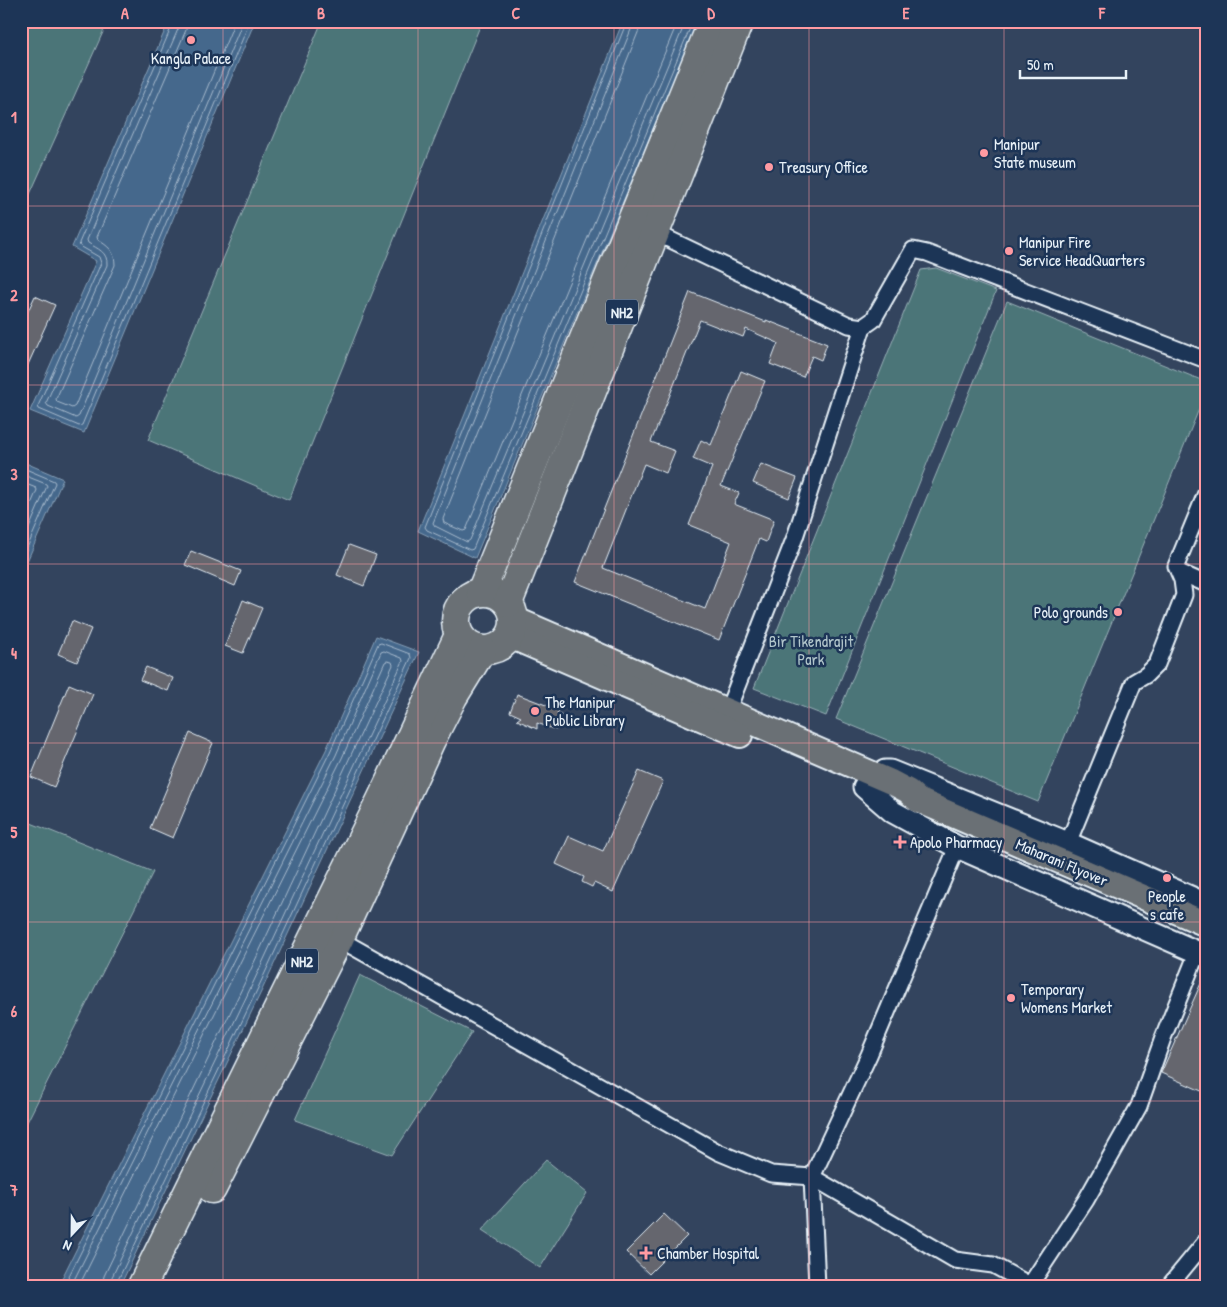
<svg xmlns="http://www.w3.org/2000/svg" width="1227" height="1307" viewBox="0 0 1227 1307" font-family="'Patrick Hand',sans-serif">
<rect width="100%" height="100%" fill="#33445e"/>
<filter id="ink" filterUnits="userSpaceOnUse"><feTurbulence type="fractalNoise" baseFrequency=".02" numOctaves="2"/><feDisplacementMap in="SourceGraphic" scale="10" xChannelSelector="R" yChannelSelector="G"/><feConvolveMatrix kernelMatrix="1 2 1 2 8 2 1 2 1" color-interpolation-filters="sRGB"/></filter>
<g filter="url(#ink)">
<g fill="#4b7478" stroke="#9ab2b8">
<polygon points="21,21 108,21 21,214"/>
<polygon points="322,21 482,21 289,500 148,440"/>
<polygon points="936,268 996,291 826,716 754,688 921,270"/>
<polygon points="1007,301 1206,382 1206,392 1038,802 836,719"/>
<polygon points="21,819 153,872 21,1134"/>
<polygon points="360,975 472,1032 392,1155 295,1120"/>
<polygon points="546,1160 587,1193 540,1268 482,1230"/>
</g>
<g fill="#45688c" stroke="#869fb7">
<polygon points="169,21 255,21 84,433 30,411 96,261 72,247"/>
<polygon points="623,21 698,21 475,558 418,531"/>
<polygon points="21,461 63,479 21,575"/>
<polygon points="376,636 419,652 262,990 120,1286 58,1286 326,750"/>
</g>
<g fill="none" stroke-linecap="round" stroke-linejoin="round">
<g stroke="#a7bacd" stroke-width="1">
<polyline points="174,21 79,243 80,246 99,257 101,263 38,406 39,409 79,426 82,425 250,21"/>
<path d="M180,21L179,27L87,240L88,243C98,249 108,252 107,265L46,403L48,406L76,418L79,416L243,21"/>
<path d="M187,21L186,30L97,237L98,240C108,246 115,251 115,265L56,399L57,402L72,408L75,406L235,21"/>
<polyline points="627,21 425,527 427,530 470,550 473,549 693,21"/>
<polyline points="633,21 632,27 433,523 435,526 467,542 470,540 686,21"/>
<polyline points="641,21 639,30 443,519 444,523 463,531 466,530 678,21"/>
<polyline points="21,467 54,481 55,483 21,562"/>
<polyline points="21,474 46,484 47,486 21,547"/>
<polyline points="21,482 36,488 37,490 21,528"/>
<polyline points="64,1286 330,752 378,644 381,643 410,654 411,658 258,988 117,1282 116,1286"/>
<polyline points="71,1286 336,755 381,652 384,651 402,658 403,661 252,985 111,1279 110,1286"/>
<polyline points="79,1286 342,758 385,662 387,661 392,662 393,665 245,982 104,1276 102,1286"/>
</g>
</g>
<g fill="#65666e" stroke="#e8f1f8">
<polygon points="690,292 766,322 766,320 827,344 821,360 812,356 803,377 770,364 778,343 746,329 743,337 700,320 651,442 675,451 666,473 644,464 603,568 705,609 731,542 689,525 712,467 693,459 701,440 711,445 741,371 765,381 721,486 739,493 734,504 774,520 766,542 759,539 719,640 575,582"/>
<polygon points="35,296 55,305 21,380 21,326"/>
<polygon points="761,464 797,478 789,498 753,483"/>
<polygon points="349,545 376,555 364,586 337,575"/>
<polygon points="191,551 241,571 235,586 185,565"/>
<polygon points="243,600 262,608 243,653 225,646"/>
<polygon points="72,621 91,629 77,662 58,654"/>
<polygon points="146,667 173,678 168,691 140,680"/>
<polygon points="69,684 93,694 54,787 31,777"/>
<polygon points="517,694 559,710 557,714 561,715 556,730 537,723 537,729 517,720 521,717 510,712"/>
<polygon points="190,733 213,743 173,838 150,828"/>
<polygon points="639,771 663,781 613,892 594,883 592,887 582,882 584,877 556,864 569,836 603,851"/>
<polygon points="1206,972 1206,1093 1161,1073"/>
<polygon points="664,1214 687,1236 649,1274 626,1252"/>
</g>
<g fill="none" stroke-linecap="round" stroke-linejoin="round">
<g stroke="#e8f1f8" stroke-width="19">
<g id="street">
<polyline points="654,232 849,325 863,327 873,320 913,250 927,253 1206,360"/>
<polyline points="1179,572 1206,584"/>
<polyline points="727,712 795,537 863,327"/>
<polyline points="1068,843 1134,682 1146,675 1157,664 1184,595 1182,580 1176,566 1206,493"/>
<polyline points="339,939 718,1152 771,1174 812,1177 955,1260 993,1265 1030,1285 1086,1200 1139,1106 1163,1038 1197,953"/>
<polyline points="817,1286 812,1177 869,1055 957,847"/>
<polyline points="1169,1286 1206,1241"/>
</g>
</g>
<g stroke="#e8f1f8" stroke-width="25">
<g id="secondary">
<polyline points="885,771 890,771 1068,843 1206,904"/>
<polyline points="864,787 893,812 957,847 1206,956"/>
</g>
</g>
<g stroke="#e8f1f8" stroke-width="28">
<g id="primary">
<polyline points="514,619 891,782 908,791 918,800 1206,924"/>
<polyline points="510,636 740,735"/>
</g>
</g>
<g stroke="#e8f1f8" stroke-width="31">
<g id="highway">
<circle cx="485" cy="621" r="29"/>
<polyline points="481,592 713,21"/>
<polyline points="508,603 739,21"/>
<polyline points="212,1189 339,939 431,740 453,697 482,650"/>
<polyline points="142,1286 381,800 459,635"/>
</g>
</g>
<use href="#street" stroke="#1d3557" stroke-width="15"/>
<use href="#secondary" stroke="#1d3557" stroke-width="21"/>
<use href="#primary" stroke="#6a7074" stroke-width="24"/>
<use href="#highway" stroke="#6a7074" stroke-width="28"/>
</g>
</g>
<path fill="none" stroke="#ff9aa2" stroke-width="1" stroke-opacity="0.55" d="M223,21V1286M418,21V1286M614,21V1286M809,21V1286M1004,21V1286M21,206H1206M21,385H1206M21,564H1206M21,743H1206M21,922H1206M21,1101H1206"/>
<g fill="#ff9aa2" stroke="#1d3557" stroke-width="2">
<circle cx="191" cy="40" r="5"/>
<circle cx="984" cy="153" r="5"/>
<circle cx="769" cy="167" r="5"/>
<circle cx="1009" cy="251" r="5"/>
<circle cx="1118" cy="612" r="5"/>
<circle cx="535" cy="711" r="5"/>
<path d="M897.5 834.5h5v5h5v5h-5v5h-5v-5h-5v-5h5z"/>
<circle cx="1167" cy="878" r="5"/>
<circle cx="1011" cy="998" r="5"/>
<path d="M643.5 1245.5h5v5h5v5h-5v5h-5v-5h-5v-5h5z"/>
</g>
<g text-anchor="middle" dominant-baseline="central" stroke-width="5" stroke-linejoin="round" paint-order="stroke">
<g fill="#1d3557" stroke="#abb9c8" stroke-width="1">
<rect x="606" y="299.5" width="32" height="25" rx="4"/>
<rect x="286" y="948.5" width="32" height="25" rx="4"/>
</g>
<g font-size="15" font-weight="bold" fill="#e8f1f8">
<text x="622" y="312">NH2</text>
<text x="302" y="961">NH2</text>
</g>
<g font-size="16" fill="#e8f1f8" stroke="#1d3557" text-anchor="start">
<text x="191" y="58" text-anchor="middle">Kangla Palace</text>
<text x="994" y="144">Manipur<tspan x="994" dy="18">State museum</tspan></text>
<text x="779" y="167">Treasury Office</text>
<text x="1019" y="242">Manipur Fire<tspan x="1019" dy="18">Service HeadQuarters</tspan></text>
<text x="1108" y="612" text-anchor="end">Polo grounds</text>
<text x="545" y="702">The Manipur<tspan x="545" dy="18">Public Library</tspan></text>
<text x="910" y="842">Apolo Pharmacy</text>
<text x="1167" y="896" text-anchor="middle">People<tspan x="1167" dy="18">s cafe</tspan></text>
<text x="1021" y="989">Temporary<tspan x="1021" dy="18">Womens Market</tspan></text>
<text x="657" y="1253">Chamber Hospital</text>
</g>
<g font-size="16" fill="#b1c5cb" stroke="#1d3557">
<text x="811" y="641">Bir Tikendrajit<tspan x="811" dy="18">Park</tspan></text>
</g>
<g font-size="16" fill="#e8f1f8" stroke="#1d3557">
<text transform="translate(1062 862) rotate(23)">Maharani Flyover</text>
</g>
</g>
<rect width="1227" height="1307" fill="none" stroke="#1d3557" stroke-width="55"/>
<g transform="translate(72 1234) rotate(202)" stroke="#1d3557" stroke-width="4" paint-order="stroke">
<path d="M0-4L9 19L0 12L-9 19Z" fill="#e8f1f8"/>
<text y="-8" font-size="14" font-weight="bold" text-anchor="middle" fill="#e8f1f8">N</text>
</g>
<path d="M1020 70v8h106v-8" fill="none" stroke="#e8f1f8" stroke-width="2.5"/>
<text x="1027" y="70" font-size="15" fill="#e8f1f8" stroke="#1d3557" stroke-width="4" paint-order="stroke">50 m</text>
<rect x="28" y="28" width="1172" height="1252" fill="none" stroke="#ff9aa2" stroke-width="2"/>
<g font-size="16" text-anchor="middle" font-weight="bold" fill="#ff9aa2">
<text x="125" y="19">A</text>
<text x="321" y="19">B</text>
<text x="516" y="19">C</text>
<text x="711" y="19">D</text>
<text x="906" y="19">E</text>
<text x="1102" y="19">F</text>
<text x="14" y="123">1</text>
<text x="14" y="301">2</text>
<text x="14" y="480">3</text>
<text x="14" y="659">4</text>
<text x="14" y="838">5</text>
<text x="14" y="1017">6</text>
<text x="14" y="1196">7</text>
</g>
</svg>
